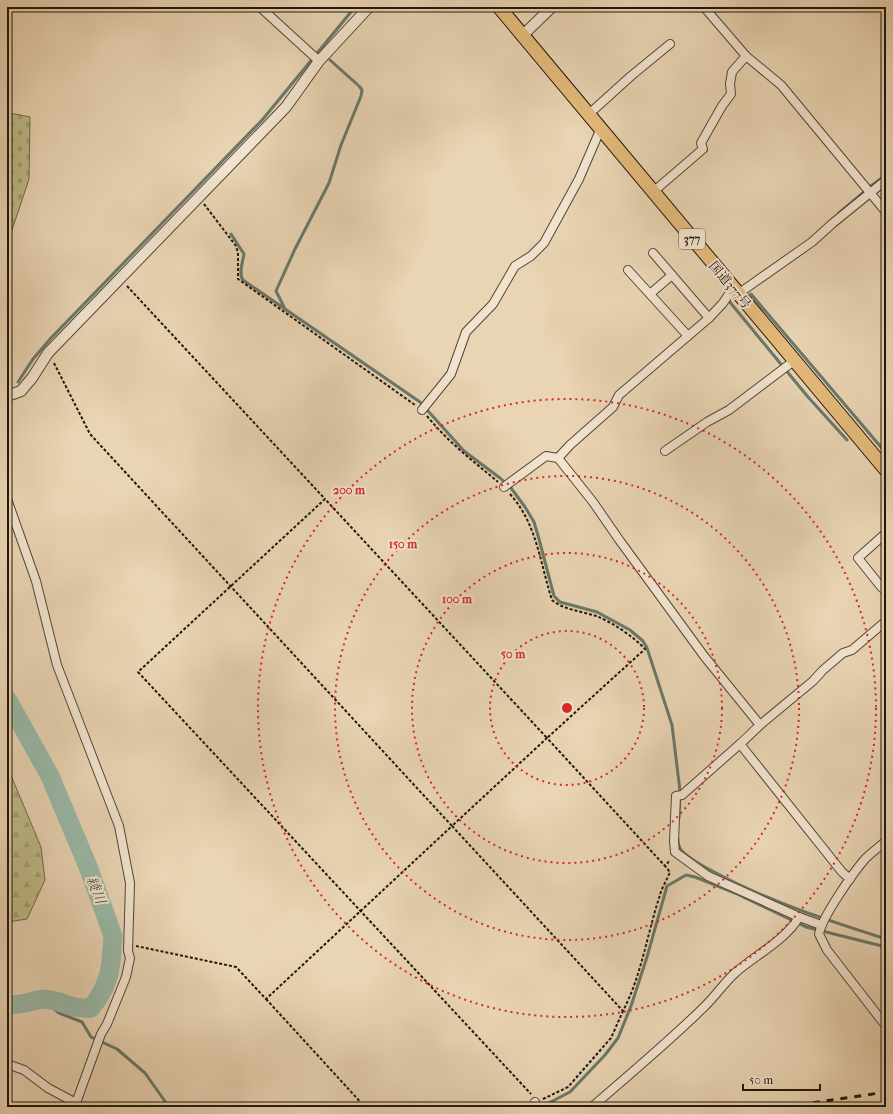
<svg xmlns="http://www.w3.org/2000/svg" width="893" height="1114" viewBox="0 0 893 1114" font-family="'IM FELL French Canon','Noto Serif JP',serif">
<defs>
<pattern id="forest-firs" width="22" height="20" patternUnits="userSpaceOnUse"><rect width="22" height="20" fill="#bebb88"/><path d="M5 1l3.5 6h-7zM16 11l3.5 6h-7z" fill="#a3a074"/></pattern>
<pattern id="cemetery-stones" width="16" height="16" patternUnits="userSpaceOnUse"><rect width="16" height="16" fill="#bebb88"/><path d="M2 7V4a2 2 0 0 1 4 0v3zM10 15v-3a2 2 0 0 1 4 0v3z" fill="#a3a074"/></pattern>
</defs>
<rect width="100%" height="100%" fill="#e9d4b3"/>
<filter id="stains"><feTurbulence type="fractalNoise" baseFrequency=".005" numOctaves="4"/><feColorMatrix values="0 0 0 0 .2 0 0 0 0 .09 0 0 0 0 .02 0 0 0 .5 -.17"/></filter>
<radialGradient id="worn" r=".72"><stop offset=".6" stop-color="#630" stop-opacity="0"/><stop offset="1" stop-color="#630" stop-opacity=".3"/></radialGradient>
<polygon fill="url(#forest-firs)" stroke="#70684a" points="7,766 41,847 45,880 27,919 7,922"/>
<polygon fill="url(#cemetery-stones)" stroke="#70684a" points="7,114 15,114 30,117 29,179 10,236 7,237"/>
<g fill="none" stroke-linecap="round" stroke-linejoin="round">
<g stroke="#69786a" stroke-width="3">
<polyline points="871,186 886,175"/>
<polyline points="839,213 864,192"/>
<path d="M231,234L244,254C243,261 238,274 243,280L420,402L464,451L500,478L511,488L525,507L534,522L539,539L554,596L560,602L597,612L630,630L643,641L647,648L672,725L680,791L679,818"/>
<polyline points="751,294 886,453"/>
<polyline points="729,301 808,397 847,440"/>
<polyline points="284,307 276,291 295,249 329,183 341,145 361,96 362,90 359,86 330,60"/>
<polyline points="18,382 33,359 51,338 263,119 355,7"/>
<path d="M678,839C678,843 679,848 682,851C692,861 708,869 720,875C773,903 830,921 886,939"/>
<polyline points="42,999 59,1013 82,1022 91,1037 117,1049 145,1073 169,1107"/>
<polyline points="541,1107 570,1092 605,1055 618,1038 631,1006 647,957 667,886 686,875 695,877 735,893 806,927 886,947"/>
</g>
<path stroke="#99b9a8" stroke-width="19" d="M7,699L50,776L89,869L113,936L111,962L109,974L104,988L97,1000L91,1008C71,1010 62,1000 44,999C38,999 32,1002 26,1003C20,1004 13,1005 7,1005"/>
<g stroke="#534636" stroke-width="10">
<g id="minor">
<polyline points="260,7 319,61"/>
<polyline points="704,7 746,56 781,85 886,212"/>
<polyline points="589,114 631,76 670,44"/>
<polyline points="653,192 703,149 701,143 722,106 731,94 730,84 732,72 746,56"/>
<polyline points="653,253 709,318"/>
<polyline points="628,270 688,336"/>
<polyline points="650,294 672,275"/>
<polyline points="738,294 812,242 833,223 886,180"/>
<polyline points="422,410 451,374 466,332 493,304 515,266 531,256 544,243 579,179 601,128"/>
<polyline points="665,451 707,422 729,410 795,360"/>
<polyline points="558,458 570,445 613,407 619,395 709,318 723,303 733,288"/>
<polyline points="504,487 546,456 558,458 593,502 620,541 704,656 760,725"/>
<polyline points="7,499 36,581 57,665 119,826 130,883 128,951 130,958 126,977 107,1024 101,1034 76,1103 77,1107"/>
<polyline points="886,533 858,558 882,588 886,584"/>
<polyline points="740,744 842,872 850,879"/>
<path d="M886,841C879,847 871,853 865,859C853,873 822,917 819,934L827,950L886,1026"/>
<polyline points="821,925 799,917 708,876 675,852 674,841 676,796 682,795 740,744 760,725 813,681 823,670 843,653 852,650 886,621"/>
<polyline points="7,1064 24,1070 48,1088 76,1103"/>
<polyline points="535,1102 537,1107"/>
<path d="M592,1107C629,1075 667,1043 702,1009C714,998 723,984 735,973C754,956 786,940 799,917"/>
</g>
</g>
<g stroke="#534636" stroke-width="12">
<g id="tertiary">
<polyline points="523,35 552,7"/>
<polyline points="7,396 21,391 32,378 48,353 286,107 319,61 369,7"/>
</g>
</g>
<g stroke="#21160c" stroke-width="15">
<polyline id="trunk" points="499,7 886,470"/>
</g>
<g stroke="#21160c" stroke-width="2" stroke-dasharray="3 2" stroke-linecap="butt">
<polyline points="204,204 236,246 238,253 238,279 415,405"/>
<polyline points="127,286 325,499"/>
<polyline points="54,363 90,434 452,826 547,738 665,866"/>
<path d="M427,416C449,443 472,460 498,482"/>
<path d="M510,494C537,524 540,563 552,600C564,610 581,611 596,616C612,622 634,637 645,649L547,738L325,499L138,672L531,1094"/>
<path d="M136,946L236,967L266,999L452,826L623,1011C642,974 647,934 660,895C662,887 667,880 670,872L665,866L670,860"/>
<polyline points="266,999 365,1107"/>
<polyline points="543,1099 568,1087 611,1038 623,1011"/>
<polyline points="518,1107 528,1104"/>
</g>
<use href="#minor" stroke="#f1e3ce" stroke-width="8"/>
<use href="#tertiary" stroke="#f1e3ce" stroke-width="10"/>
<use href="#trunk" stroke="#e4ba7a" stroke-width="13"/>
<polyline stroke="#21160c" stroke-width="3" stroke-dasharray="7 7" stroke-linecap="butt" points="785,1107 886,1092"/>
</g>
<g fill="none" stroke="#d62828" stroke-width="2" stroke-dasharray="2 4">
<circle cx="567" cy="708" r="77"/>
<circle cx="567" cy="708" r="155"/>
<circle cx="567" cy="708" r="232"/>
<circle cx="567" cy="708" r="309"/>
</g>
<g text-anchor="middle" dominant-baseline="central" stroke-width="4" stroke-linejoin="round" paint-order="stroke">
<rect fill="#f1e3ce" stroke="#5f5446" stroke-width="1" x="679" y="229" width="26" height="20" rx="3"/>
<g font-size="12" font-weight="bold" fill="#21160c">
<text x="692" y="239">377</text>
</g>
<g font-size="13" fill="#21160c" stroke="#f1e3ce">
<text transform="translate(730 285) rotate(50)">国道377号</text>
</g>
<g font-size="14" font-style="italic" fill="#4b4f43" stroke="#f1e3ce">
<text transform="translate(96 890) rotate(68)">綾川</text>
</g>
</g>
<circle cx="567" cy="708" r="6" fill="#d62828" stroke="#f1e3ce" stroke-width="2"/>
<g font-size="12" text-anchor="middle" font-weight="bold" fill="#d62828" stroke="#f1e3ce" stroke-width="4" stroke-linejoin="round" paint-order="stroke">
<text x="349" y="494">200 m</text>
<text x="403" y="548">150 m</text>
<text x="457" y="603">100 m</text>
<text x="513" y="658">50 m</text>
</g>
<rect width="893" height="1114" fill="none" stroke="#e9d4b3" stroke-width="24"/>
<rect x="8" y="8" width="877" height="1098" fill="none" stroke="#21160c" stroke-width="2"/>
<rect x="12" y="12" width="869" height="1090" fill="none" stroke="#21160c"/>
<path d="M743 1084v6h77v-6" fill="none" stroke="#21160c" stroke-width="2"/>
<text x="749" y="1084" font-size="12" fill="#21160c" stroke="#f1e3ce" stroke-width="3" paint-order="stroke">50 m</text>
<rect width="100%" height="100%" filter="url(#stains)"/>
<rect width="100%" height="100%" fill="url(#worn)"/>
</svg>
